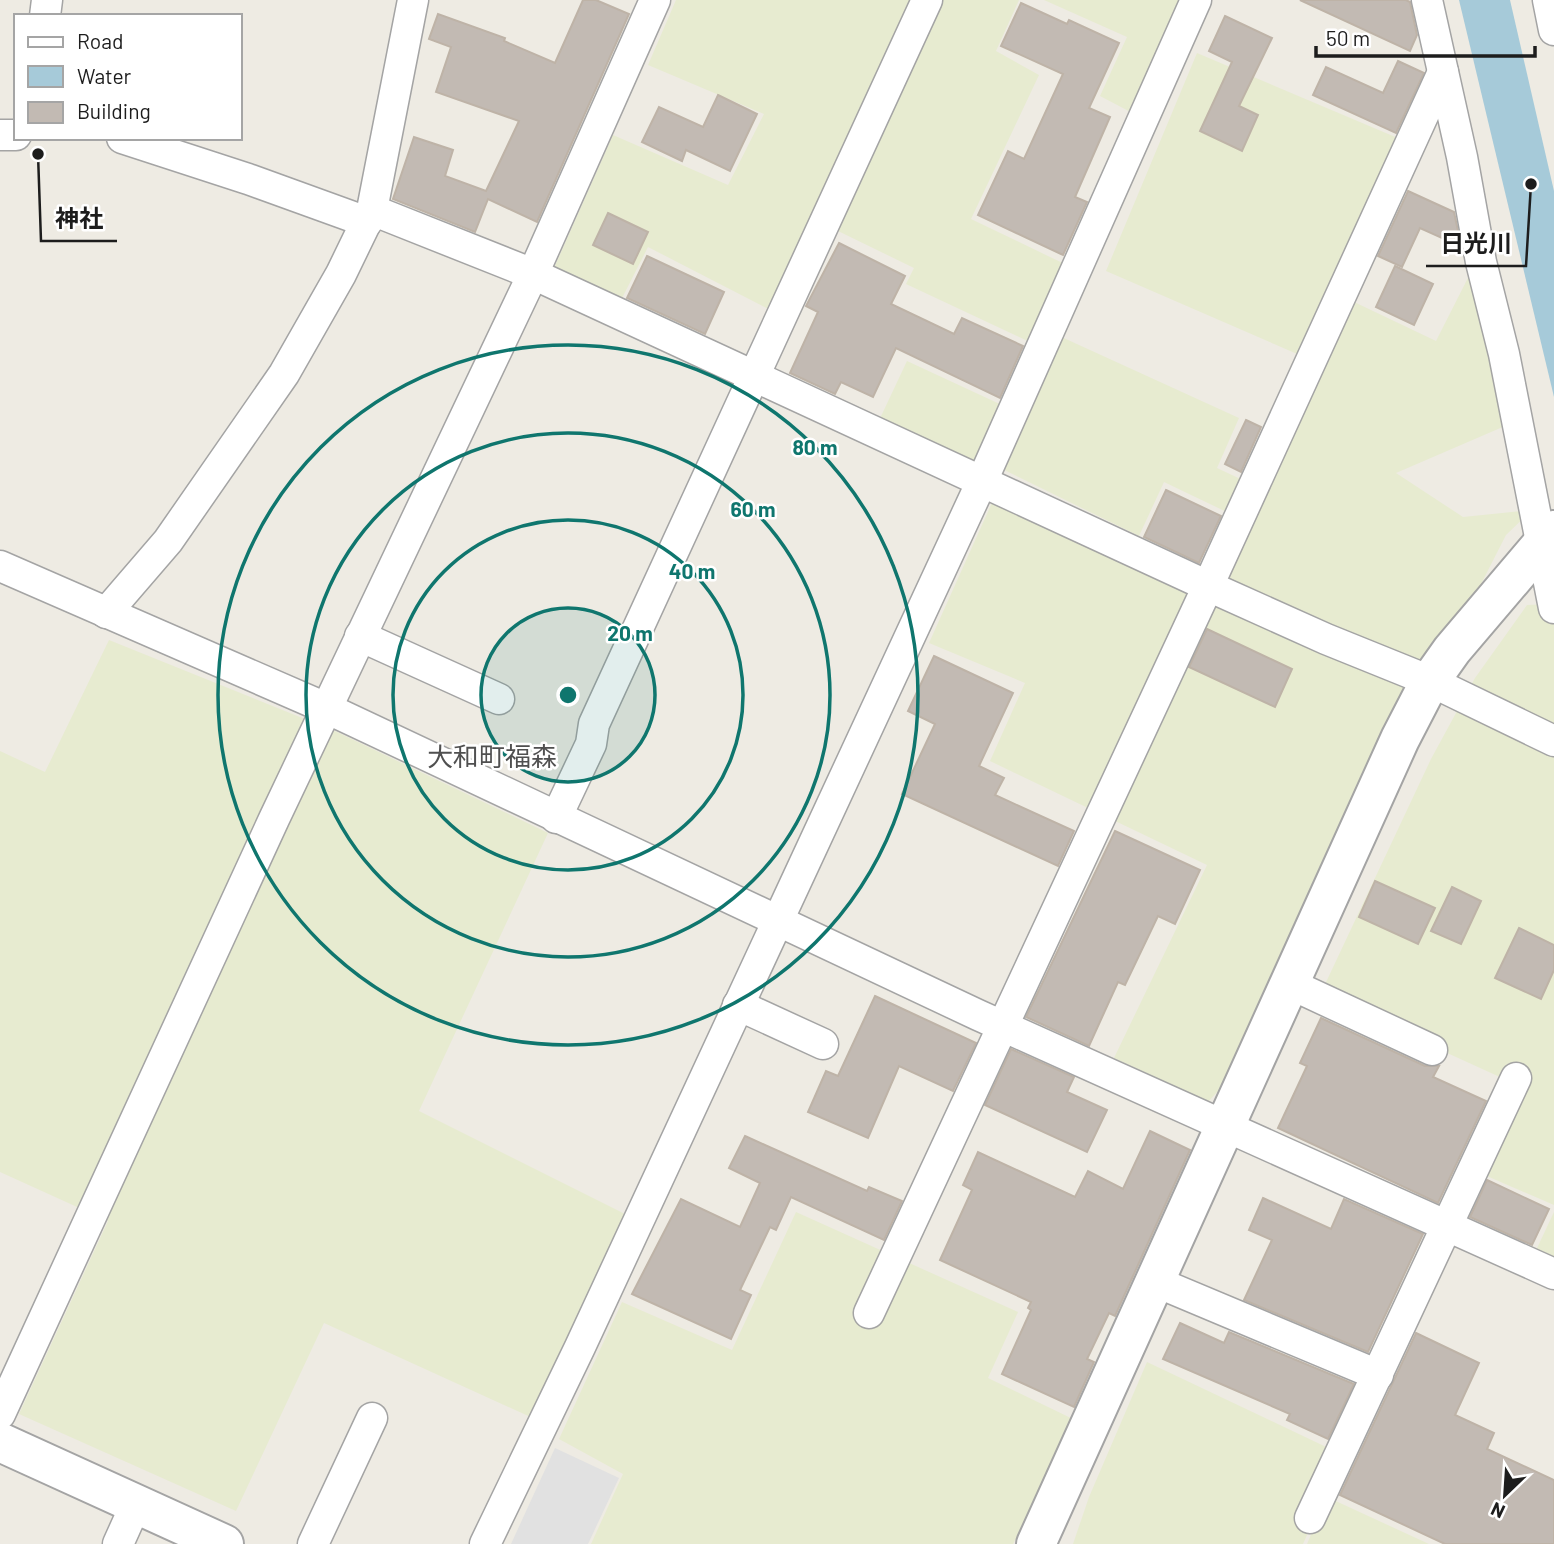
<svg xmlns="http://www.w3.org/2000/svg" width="1554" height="1544" viewBox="0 0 1554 1544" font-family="Barlow,'Noto Sans JP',sans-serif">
<rect width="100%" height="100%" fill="#eeebe3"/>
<g fill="#e7ebd0">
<polygon points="676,0 926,0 780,315 648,247 617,308 550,277 613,135 728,185 764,114 648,65"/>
<polygon points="940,0 1019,0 996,51 1039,75 971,219 1073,268 1044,329 1239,418 1217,468 1249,483 1235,516 1164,482 1139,536 984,460 974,477 875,429 907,361 1004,406 1034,344 906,284 914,268 838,231"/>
<polygon points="1044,0 1191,0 1140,117 1100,96 1127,37"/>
<polygon points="1197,53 1400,139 1331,291 1436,341 1476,262 1505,426 1396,473 1463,517 1532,510 1506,535 1229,1079 1208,1102 1114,1058 1207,865 990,761 1025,683 929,643 1004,476 1210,575 1311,360 1106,271"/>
<polygon points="1554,604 1554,1205 1473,1170 1513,1083 1320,995 1431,759 1475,678 1527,605"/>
<polygon points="109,640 337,732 548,833 419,1111 629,1216 535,1419 324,1323 236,1511 19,1414 108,1221 0,1172 0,751 45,772"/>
<polygon points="796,1212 1018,1312 988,1378 1075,1420 1013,1544 591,1544 623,1474 559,1439 622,1302 732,1350"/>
<polygon points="1554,1212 1554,1271 1531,1261"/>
<polygon points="1147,1362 1343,1455 1303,1544 1073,1544 1089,1497"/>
<polygon points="1327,1497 1429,1544 1307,1544"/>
</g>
<polygon fill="#e1e1e1" points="555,1448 619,1478 588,1544 511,1544"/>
<polygon fill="#a6cad9" points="1459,0 1510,0 1554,191 1554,397"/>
<g fill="#c2bab3" stroke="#beb3a7" stroke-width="2">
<polygon points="583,0 596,0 629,14 537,222 488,199 475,232 393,199 414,137 453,150 445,176 486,191 519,121 436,92 451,47 429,39 438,14 505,38 504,41 555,63"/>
<polygon points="1300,0 1406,0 1410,2 1417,35 1410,51"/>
<polygon points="1021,3 1067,24 1069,20 1119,43 1089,108 1110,117 1075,197 1087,202 1063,255 978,215 1008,151 1024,159 1063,74 1001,46"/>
<polygon points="1225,16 1272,38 1239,106 1258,115 1242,151 1200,131 1232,62 1209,51"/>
<polygon points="1398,61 1424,73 1396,133 1313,95 1326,67 1383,93"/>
<polygon points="718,95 757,114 730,171 686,150 682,161 642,142 659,107 703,127"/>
<polygon points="1408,191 1454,212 1458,231 1453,243 1420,228 1402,267 1378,256"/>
<polygon points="608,213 648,232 633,264 593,245"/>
<polygon points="839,243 905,276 891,304 954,334 962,318 1023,346 1000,398 896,348 873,397 841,382 835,394 790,373 818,312 806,306"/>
<polygon points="647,256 724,292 705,334 627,298"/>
<polygon points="1395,266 1433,284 1414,325 1376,307"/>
<polygon points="1246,420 1261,427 1241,472 1225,464"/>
<polygon points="1166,490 1221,516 1199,563 1144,537"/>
<polygon points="1207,629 1292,669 1275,707 1189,667"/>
<polygon points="934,656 1013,693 979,766 1004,778 995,795 1074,831 1058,866 902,794 935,724 908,711"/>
<polygon points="1115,831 1200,870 1175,924 1158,916 1125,985 1118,982 1089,1046 1026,1017"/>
<polygon points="1375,881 1435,908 1418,944 1359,917"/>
<polygon points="1452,887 1481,901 1461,944 1431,931"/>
<polygon points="1519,928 1554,945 1554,970 1541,999 1495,978"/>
<polygon points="875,996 976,1043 953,1091 899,1066 868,1138 808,1112 826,1071 838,1076"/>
<polygon points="1321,1018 1425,1066 1439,1066 1433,1077 1486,1101 1438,1203 1278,1128 1307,1066 1300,1063"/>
<polygon points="1011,1049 1074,1077 1067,1092 1107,1110 1087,1152 985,1105"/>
<polygon points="1150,1131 1190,1150 1115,1316 1109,1313 1087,1359 1094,1362 1074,1407 1002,1374 1031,1310 1028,1308 1031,1302 940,1260 972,1190 963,1185 978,1152 1075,1197 1088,1171 1123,1189"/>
<polygon points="745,1136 867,1191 869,1187 902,1201 884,1240 791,1197 776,1230 770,1227 740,1290 751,1295 731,1339 632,1294 681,1199 740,1227 760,1183 729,1168"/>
<polygon points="1487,1180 1549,1209 1532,1245 1470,1217"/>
<polygon points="1263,1198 1331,1229 1344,1199 1423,1234 1368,1352 1244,1300 1272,1240 1249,1230"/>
<polygon points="1180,1323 1224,1343 1229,1332 1354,1384 1328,1439 1287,1420 1290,1414 1163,1359"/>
<polygon points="1416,1333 1479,1363 1455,1415 1494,1433 1487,1449 1554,1480 1554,1544 1445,1544 1340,1495"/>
</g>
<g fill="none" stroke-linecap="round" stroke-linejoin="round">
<g stroke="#a4a4a4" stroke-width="33">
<g id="minor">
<polyline points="1427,0 1462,157 1481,262 1504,354 1554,608"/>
<polyline points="1548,0 1554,30"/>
<polyline points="45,16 47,0"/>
<polyline points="0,135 16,135"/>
<polyline points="122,138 248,179 367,222"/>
<polyline points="372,210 533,274 1208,586 1326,639 1430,681 1554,741"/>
<polyline points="0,566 326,708 978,1015 1554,1274"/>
<polyline points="106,613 168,541 284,374 341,274 372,210 413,0"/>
<polyline points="360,636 499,699"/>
<polyline points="556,818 591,744 594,724 927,0"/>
<polyline points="1288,983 1432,1050"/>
<polyline points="738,1005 823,1044"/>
<polyline points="1154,1281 1378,1375"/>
<polyline points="869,1313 1208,586 1443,72"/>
<polyline points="0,1414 274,819 533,274 655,0"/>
<polyline points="1310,1518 1516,1078"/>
<polyline points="118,1544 136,1504"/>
<polyline points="313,1544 372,1418"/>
<polyline points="485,1544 580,1347 983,479 1196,0"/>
</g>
</g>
<g stroke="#a4a4a4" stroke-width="42">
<g id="tertiary">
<polyline points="0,1442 224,1544"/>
<polyline points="1036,1544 1400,739 1430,681 1452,650 1554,530"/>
</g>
</g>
<use href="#minor" stroke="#fff" stroke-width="30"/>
<use href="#tertiary" stroke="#fff" stroke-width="38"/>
</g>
<circle cx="568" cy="695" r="87" fill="#0f766e" fill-opacity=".12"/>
<g fill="none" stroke="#0f766e" stroke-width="3.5">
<circle cx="568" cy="695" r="87"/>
<circle cx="568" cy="695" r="175"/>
<circle cx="568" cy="695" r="262"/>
<circle cx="568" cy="695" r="350"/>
</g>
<g text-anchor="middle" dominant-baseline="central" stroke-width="5" stroke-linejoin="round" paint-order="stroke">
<g font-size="26" fill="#505050" stroke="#fff">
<text x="492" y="755">大和町福森</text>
</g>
</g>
<circle cx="568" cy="695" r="10" fill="#0f766e" stroke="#fff" stroke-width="3.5"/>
<g font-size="21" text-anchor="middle" font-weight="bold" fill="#0f766e" stroke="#fff" stroke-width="5" stroke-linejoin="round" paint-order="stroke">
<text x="815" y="455">80 m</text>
<text x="753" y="517">60 m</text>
<text x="692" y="579">40 m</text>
<text x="630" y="641">20 m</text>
</g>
<path fill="none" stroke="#1d1d1d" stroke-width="2.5" d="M38 154L41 241H117M1531 184L1526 266H1426"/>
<g fill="#1d1d1d" stroke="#fff" stroke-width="2.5">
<circle cx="38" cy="154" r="7"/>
<circle cx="1531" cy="184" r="7"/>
</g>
<g font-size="24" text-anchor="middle" font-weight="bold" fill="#1d1d1d" stroke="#fff" stroke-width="5" stroke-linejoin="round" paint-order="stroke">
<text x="79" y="227">神社</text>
<text x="1476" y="252">日光川</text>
</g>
<rect x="14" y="14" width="228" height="126" fill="#ffffff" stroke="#a5a5a5" stroke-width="2"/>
<rect x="28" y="37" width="35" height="10" fill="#ffffff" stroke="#a5a5a5" stroke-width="2"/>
<text x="77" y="49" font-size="21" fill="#1d1d1d">Road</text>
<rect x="28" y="66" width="35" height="21" fill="#a6cad9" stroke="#a5a5a5" stroke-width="2"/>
<text x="77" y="84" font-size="21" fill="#1d1d1d">Water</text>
<rect x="28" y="102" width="35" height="21" fill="#c2bab3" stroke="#a5a5a5" stroke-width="2"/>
<text x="77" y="119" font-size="21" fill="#1d1d1d">Building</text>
<g transform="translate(1505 1495) rotate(205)" stroke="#ffffff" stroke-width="5" paint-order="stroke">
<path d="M0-5L12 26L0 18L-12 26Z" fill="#1d1d1d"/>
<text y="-10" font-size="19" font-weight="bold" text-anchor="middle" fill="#1d1d1d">N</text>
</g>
<path d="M1316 46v10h219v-10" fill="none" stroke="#1d1d1d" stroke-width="3.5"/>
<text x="1326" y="46" font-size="21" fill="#1d1d1d" stroke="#ffffff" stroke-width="5" paint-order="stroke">50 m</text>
</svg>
